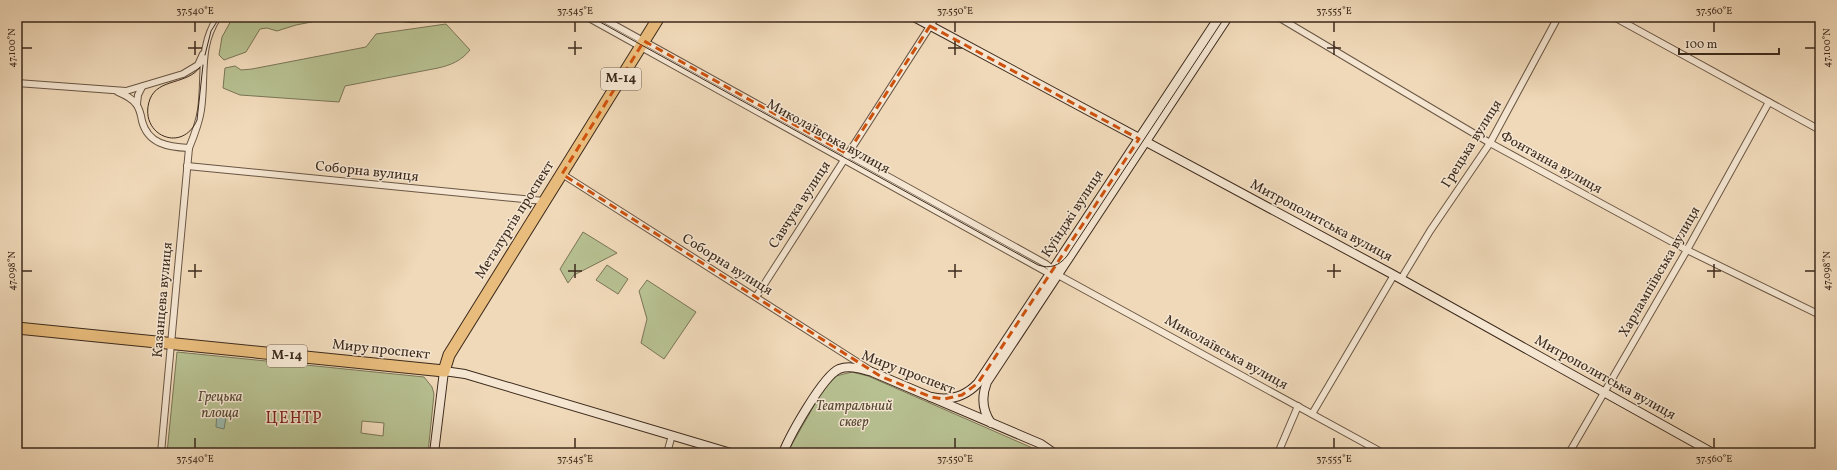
<svg xmlns="http://www.w3.org/2000/svg" width="1837" height="470" viewBox="0 0 1837 470" font-family="Vollkorn,serif">
<rect width="100%" height="100%" fill="#f0d9b9"/>
<filter id="stains"><feTurbulence type="fractalNoise" baseFrequency=".005" numOctaves="4"/><feColorMatrix values="0 0 0 0 .2 0 0 0 0 .09 0 0 0 0 .02 0 0 0 .5 -.17"/></filter>
<radialGradient id="worn" r=".72"><stop offset=".6" stop-color="#630" stop-opacity="0"/><stop offset="1" stop-color="#630" stop-opacity=".3"/></radialGradient>
<g fill="#b7c091" stroke="#7a7556" fill-rule="evenodd">
<polygon points="233,17 337,17 296,25 277,31 267,28 260,29 246,52 224,60 219,55 222,37"/>
<path d="M387,17H434C421,26 401,23 387,17Z"/>
<path d="M446,24L470,50C461,61 451,65 438,68L345,86L339,102L240,95L223,88L225,68L235,66L241,70L252,69L366,47L376,34Z"/>
<polygon points="583,232 617,253 574,275 568,283 560,269"/>
<polygon points="607,265 628,279 618,294 596,280"/>
<polygon points="647,280 696,312 664,359 641,343 647,319 639,291"/>
<path d="M177,352L424,377L432,387L434,394L428,453H167ZM362,421L384,423L383,436L361,433Z"/>
<polygon points="852,372 868,376 1044,453 787,453 824,388 836,376"/>
</g>
<polygon fill="#9bbaab" stroke="#758072" points="220,410 227,412 224,429 216,427 217,412"/>
<g fill="none" stroke-linecap="round" stroke-linejoin="round">
<g stroke="#695643" stroke-width="8">
<g id="street">
<polyline points="587,17 1050,274 1058,275 1383,453"/>
<polyline points="600,17 1046,264 1056,272"/>
<polyline points="1278,17 1490,143 1687,250 1820,315"/>
<polyline points="1614,17 1820,130"/>
<polyline points="17,83 126,91 183,74 198,65 203,54"/>
<path d="M118,92C125,95 132,98 136,104C140,109 141,115 142,121C148,144 168,147 189,148"/>
<polyline points="137,104 138,95 142,87"/>
<polyline points="187,166 544,201"/>
<polyline points="562,174 870,370"/>
<polyline points="1401,279 1430,231 1490,143 1558,17"/>
<polyline points="756,297 936,17"/>
<polyline points="1312,414 1394,275"/>
<path d="M161,453L189,148C194,136 199,124 201,110C206,76 198,47 218,17"/>
<polyline points="667,453 672,435"/>
<polyline points="1278,453 1298,406"/>
<polyline points="1569,453 1687,250 1769,102"/>
</g>
</g>
<g stroke="#3c2a1c" stroke-width="10">
<g id="secondary">
<polyline points="914,17 1392,274 1713,453"/>
<path d="M931,397C949,401 965,397 978,383L1219,17"/>
<path d="M991,423C982,410 981,397 987,382L1228,17"/>
<polyline points="434,453 444,371 465,374 731,453"/>
<path d="M783,453C790,435 823,376 839,369C850,365 861,369 872,372L1041,444L1054,453"/>
</g>
</g>
<g stroke="#3c2a1c" stroke-width="13">
<polyline id="highway" points="17,328 444,371 449,355 659,17"/>
</g>
<use href="#street" stroke="#f5e6d2" stroke-width="6"/>
<use href="#secondary" stroke="#f5e6d2" stroke-width="8"/>
<use href="#highway" stroke="#e8bc7c" stroke-width="11"/>
<g stroke="#3c2a1c" stroke-width="1">
<path d="M591,17L1038,265C1050,269 1059,266 1067,256L1225,17"/>
<polyline points="205,55 211,31 220,17"/>
<path d="M200,67C188,85 158,78 150,99C137,134 182,155 197,120L203,65"/>
</g>
</g>
<path fill="none" stroke="#ce520e" stroke-width="3" stroke-dasharray="8 5" stroke-linejoin="round" d="M930,26L1139,139L978,383L962,395L944,399L931,397L880,376L562,174L644,41L847,154Z"/>
<path fill="none" stroke="#3c2a1c" stroke-width="1.5" d="M195,22V32M575,22V32M955,22V32M1334,22V32M1714,22V32M195,41V55M575,41V55M955,41V55M1334,41V55M22,48H32M188,48H202M568,48H582M948,48H962M1327,48H1341M1805,48H1815M195,264V278M575,264V278M955,264V278M1334,264V278M1714,264V278M22,271H32M188,271H202M568,271H582M948,271H962M1327,271H1341M1707,271H1721M1805,271H1815M195,438V448M575,438V448M955,438V448M1334,438V448M1714,438V448"/>
<g text-anchor="middle" dominant-baseline="central" stroke-width="3" stroke-linejoin="round" paint-order="stroke">
<g fill="#f5e6d2" stroke="#746253" stroke-width="1">
<rect x="601" y="68" width="40" height="22" rx="3"/>
<rect x="267" y="345" width="40" height="22" rx="3"/>
</g>
<g font-size="13" font-weight="bold" fill="#3c2a1c">
<text x="621" y="79">М-14</text>
<text x="287" y="356">М-14</text>
</g>
<g font-size="14" fill="#3c2a1c" stroke="#f5e6d2">
<text transform="translate(828 137) rotate(29)">Миколаївська вулиця</text>
<text transform="translate(1472 144) rotate(-58)">Грецька вулиця</text>
<text transform="translate(1551 163) rotate(29)">Фонтанна вулиця</text>
<text transform="translate(367 172) rotate(6)">Соборна вулиця</text>
<text transform="translate(800 205) rotate(-57)">Савчука вулиця</text>
<text transform="translate(1073 214) rotate(-57)">Куїнджі вулиця</text>
<text transform="translate(515 220) rotate(-58)">Металургів проспект</text>
<text transform="translate(1321 221) rotate(28)">Митрополитська вулиця</text>
<text transform="translate(727 265) rotate(32)">Соборна вулиця</text>
<text transform="translate(1660 272) rotate(-60)">Харлампіївська вулиця</text>
<text transform="translate(163 300) rotate(-85)">Казанцева вулиця</text>
<text transform="translate(381 350) rotate(6)">Миру проспект</text>
<text transform="translate(1226 353) rotate(29)">Миколаївська вулиця</text>
<text transform="translate(908 373) rotate(21)">Миру проспект</text>
<text transform="translate(1605 378) rotate(29)">Митрополитська вулиця</text>
</g>
<g font-size="14" font-style="italic" fill="#554833" stroke="#f5e6d2">
<text x="220" y="397">Грецька<tspan x="220" dy="16">площа</tspan></text>
<text x="854" y="406">Театральний<tspan x="854" dy="16">сквер</tspan></text>
</g>
<g font-size="16" letter-spacing="1" fill="#7a1f14" stroke="#f5e6d2">
<text x="294" y="419">ЦЕНТР</text>
</g>
</g>
<rect width="1837" height="470" fill="none" stroke="#f0d9b9" stroke-width="44"/>
<path d="M1679 48v6h100v-6" fill="none" stroke="#3c2a1c" stroke-width="2"/>
<text x="1685" y="48" font-size="12" fill="#3c2a1c" stroke="#f5e6d2" stroke-width="3" paint-order="stroke">100 m</text>
<rect x="22" y="22" width="1793" height="426" fill="none" stroke="#3c2a1c" stroke-width="1.5"/>
<g font-size="10" text-anchor="middle" fill="#3c2a1c">
<text x="195" y="14">37.540°E</text>
<text x="575" y="14">37.545°E</text>
<text x="955" y="14">37.550°E</text>
<text x="1334" y="14">37.555°E</text>
<text x="1714" y="14">37.560°E</text>
<text transform="translate(11 48) rotate(-90)" y="4">47.100°N</text>
<text transform="translate(1826 48) rotate(-90)" y="4">47.100°N</text>
<text transform="translate(11 271) rotate(-90)" y="4">47.098°N</text>
<text transform="translate(1826 271) rotate(-90)" y="4">47.098°N</text>
<text x="195" y="462">37.540°E</text>
<text x="575" y="462">37.545°E</text>
<text x="955" y="462">37.550°E</text>
<text x="1334" y="462">37.555°E</text>
<text x="1714" y="462">37.560°E</text>
</g>
<rect width="100%" height="100%" filter="url(#stains)"/>
<rect width="100%" height="100%" fill="url(#worn)"/>
</svg>
